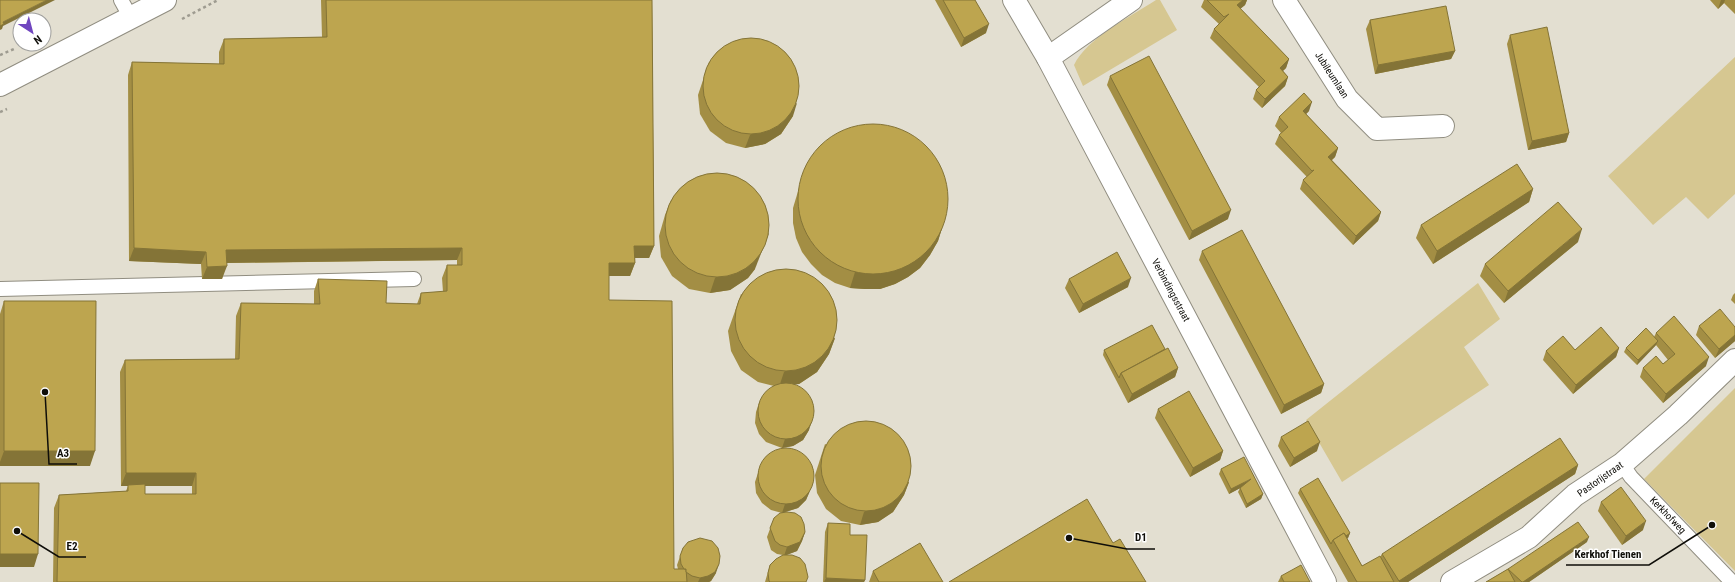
<svg xmlns="http://www.w3.org/2000/svg" width="1735" height="582" viewBox="0 0 1735 582" font-family="'Roboto Condensed',sans-serif">
<rect width="100%" height="100%" fill="#e3dfd1"/>
<g fill="#d6c791">
<path d="M1156,0H1160L1177,30L1083,86L1074,65C1087,38 1130,17 1156,0Z"/>
<polygon points="1735,57 1735,194 1708,219 1686,197 1653,225 1608,176"/>
<polygon points="1478,283 1500,319 1464,347 1489,385 1342,482 1306,420"/>
<polygon points="1735,388 1735,571 1644,479"/>
</g>
<g fill="none" stroke-linecap="round" stroke-linejoin="round">
<g stroke="#908d80" stroke-width="16">
<g id="lane">
<polyline points="121,0 131,18"/>
<polyline points="0,289 414,279"/>
<polyline points="1622,464 1631,477 1732,582"/>
</g>
</g>
<g stroke="#908d80" stroke-width="24">
<g id="street">
<polyline points="1014,0 1048,58 1325,582"/>
<polyline points="1284,0 1347,99 1377,129 1443,126"/>
<polyline points="1048,58 1131,0"/>
<polyline points="1452,582 1529,537 1575,495 1622,464 1678,415 1735,360"/>
</g>
</g>
<g stroke="#908d80" stroke-width="24">
<polyline id="secondary" points="0,85 165,0"/>
</g>
<g stroke="#9e9b90" stroke-width="2.5" stroke-dasharray="3 3" stroke-linecap="butt">
<polyline points="182,19 218,0"/>
<polyline points="0,55 14,49"/>
<polyline points="0,112 7,109"/>
</g>
<use href="#lane" stroke="#fff" stroke-width="14"/>
<use href="#street" stroke="#fff" stroke-width="22"/>
<use href="#secondary" stroke="#fff" stroke-width="22"/>
</g>
<g fill="#a38e44" fill-rule="evenodd">
<path d="M321,0H652L654,246L649,258H635V263L630,276H609V300L674,569H678L677,565L683,548L716,573L711,581L709,582H53L54,508L59,495L126,491L128,486H121L120,372L125,360L235,359L236,316L241,303L314,304V291L318,279L386,303L417,304L421,293L443,292L442,278L447,265H457V260L226,263L222,279H202L201,264L129,261L128,75L132,62L219,64V52L224,39L322,37ZM145,486H192V494H145Z"/>
<polygon points="935,0 975,0 986,33 961,47"/>
<polygon points="1204,0 1247,0 1245,5 1240,9 1289,59 1286,68 1283,71 1288,77 1285,86 1262,108 1253,99 1256,90 1259,87 1210,38 1214,29 1219,24 1201,7"/>
<polygon points="1710,0 1735,0 1735,14 1724,3 1718,9"/>
<polygon points="1370,20 1455,51 1451,59 1375,74 1366,29"/>
<polygon points="1510,35 1569,133 1566,142 1528,150 1507,44"/>
<polygon points="709,62 793,116 781,134 765,144 745,148 726,143 710,131 700,114 698,95"/>
<polygon points="1110,76 1228,219 1189,240 1107,85"/>
<polygon points="1309,111 1306,114 1338,148 1335,157 1332,160 1381,212 1378,221 1353,245 1300,189 1303,180 1307,177 1275,144 1279,135 1281,133 1275,126 1279,117"/>
<polygon points="808,162 943,225 938,241 930,255 920,268 908,277 895,284 880,289 865,289 850,288 835,283 822,275 811,264 802,252 796,238 793,223 793,208 802,178"/>
<polygon points="1533,189 1529,202 1433,264 1416,238 1421,225"/>
<polygon points="671,200 755,269 748,278 730,290 710,293 689,289 672,276 661,257 659,236 665,215"/>
<polygon points="1578,242 1504,303 1480,276 1485,264"/>
<polygon points="1202,251 1324,384 1321,393 1281,414 1199,260"/>
<polygon points="1069,279 1128,287 1079,313 1065,288"/>
<polygon points="1735,293 1735,304 1731,300 1733,295"/>
<polygon points="741,294 835,338 829,354 817,372 799,384 794,384 809,430 803,440 793,446 782,448 766,442 759,434 755,423 756,412 759,403 774,386 758,382 741,370 731,351 728,331"/>
<polygon points="4,301 90,466 0,466 0,314"/>
<polygon points="1699,326 1735,327 1735,341 1715,358 1696,335"/>
<polygon points="1656,333 1706,366 1663,403 1640,377 1643,368 1663,364 1668,360 1656,345 1637,365 1624,352 1626,348 1654,337"/>
<polygon points="1619,348 1616,357 1573,394 1543,360 1546,351"/>
<polygon points="1165,349 1178,368 1175,377 1128,403 1103,355 1104,350"/>
<polygon points="1158,409 1223,451 1220,460 1190,477 1155,418"/>
<polygon points="1281,437 1317,451 1290,467 1278,446"/>
<polygon points="825,444 909,482 904,495 893,512 878,522 860,525 841,521 826,509 817,493 815,475"/>
<polygon points="1578,465 1575,474 1408,582 1348,582 1298,493 1300,489 1350,533 1348,538 1347,538 1362,566 1380,557 1382,554"/>
<polygon points="1221,469 1263,494 1261,499 1246,508 1238,492 1240,488 1229,494 1219,474"/>
<polygon points="758,473 814,480 806,500 798,508 782,513 771,510 762,503 756,493 755,482"/>
<polygon points="1601,502 1643,530 1622,545 1598,511"/>
<polygon points="774,518 805,532 802,541 797,551 786,555 806,582 765,582 770,565 783,555 777,554 771,550 767,537"/>
<polygon points="828,523 850,535 865,580 864,582 823,582 825,532"/>
<polygon points="1587,542 1529,582 1486,582 1508,569"/>
<polygon points="873,571 943,582 869,582"/>
<polygon points="1281,576 1310,582 1278,582"/>
</g>
<g fill="#847437">
<polygon points="47,0 55,0 3,26 2,29 0,30 0,26 3,22"/>
<polygon points="1243,0 1247,0 1245,5 1234,14 1237,5"/>
<polygon points="1721,0 1725,0 1724,3 1718,9"/>
<polygon points="989,24 986,33 961,47 964,38"/>
<polygon points="1455,51 1451,59 1375,74 1378,65"/>
<polygon points="1289,59 1286,68 1276,77 1280,68"/>
<polygon points="1288,77 1285,86 1262,108 1265,99"/>
<polygon points="1312,102 1309,111 1300,120 1303,111"/>
<polygon points="797,103 793,116 781,134 765,144 745,148 750,135"/>
<polygon points="1569,133 1566,142 1528,150 1532,141"/>
<polygon points="1338,148 1335,157 1325,166 1328,157"/>
<polygon points="1533,189 1529,202 1433,264 1437,251"/>
<polygon points="1231,210 1228,219 1189,240 1192,231"/>
<polygon points="1381,212 1378,221 1353,245 1356,236"/>
<polygon points="943,225 938,241 930,255 920,268 908,277 895,284 880,289 865,289 850,288 855,272"/>
<polygon points="1582,229 1578,242 1504,303 1508,291"/>
<polygon points="769,233 755,269 748,278 730,290 710,293 715,278"/>
<polygon points="634,246 654,246 649,258 630,258"/>
<polygon points="134,248 206,252 201,264 129,261"/>
<polygon points="462,248 457,260 221,263 226,250"/>
<polygon points="609,263 635,263 630,276 604,276"/>
<polygon points="227,266 222,279 202,279 207,267"/>
<polygon points="1131,278 1128,287 1079,313 1083,304"/>
<polygon points="1735,335 1735,341 1715,358 1719,349"/>
<polygon points="835,338 829,354 817,372 799,384 779,387 784,372"/>
<polygon points="1658,341 1656,345 1637,365 1638,360"/>
<polygon points="1619,348 1616,357 1573,394 1576,385"/>
<polygon points="1709,357 1706,366 1663,403 1666,394"/>
<polygon points="1178,368 1175,377 1128,403 1132,394"/>
<polygon points="1324,384 1321,393 1281,414 1284,405"/>
<polygon points="812,421 809,430 803,440 793,446 782,448 785,439"/>
<polygon points="1320,442 1317,451 1290,467 1294,458"/>
<polygon points="4,451 95,451 90,466 0,466 0,462"/>
<polygon points="1223,451 1220,460 1190,477 1193,468"/>
<polygon points="1578,465 1575,474 1408,582 1399,582 1399,581"/>
<polygon points="126,473 196,473 192,486 121,486"/>
<polygon points="1251,479 1250,483 1229,494 1231,489"/>
<polygon points="909,482 904,495 893,512 878,522 860,525 864,512"/>
<polygon points="810,491 806,500 798,508 782,513 785,504"/>
<polygon points="1263,494 1261,499 1246,508 1247,504"/>
<polygon points="1646,521 1643,530 1622,545 1626,536"/>
<polygon points="805,532 802,541 797,551 784,556 787,547"/>
<polygon points="1350,533 1348,538 1336,545 1334,542"/>
<polygon points="1589,537 1587,542 1529,582 1523,582"/>
<polygon points="0,554 38,554 34,567 0,567"/>
<polygon points="719,564 716,573 711,581 709,582 698,582 700,578"/>
<polygon points="826,578 865,580 864,582 824,582"/>
</g>
<g fill="#bda54f" stroke="#847437">
<polygon points="0,0 47,0 3,22 4,24 0,26"/>
<polygon points="326,0 652,0 654,246 634,246 635,263 609,263 609,300 672,301 674,569 686,569 687,582 57,582 59,495 128,491 128,485 145,484 145,494 196,494 196,473 126,473 125,360 239,359 241,303 320,304 318,279 387,281 386,303 420,304 421,293 447,291 447,265 462,265 462,248 226,250 227,266 207,267 206,252 134,248 132,62 224,64 224,39 327,37"/>
<polygon points="943,0 975,0 989,24 964,38"/>
<polygon points="1207,0 1243,0 1237,5 1289,59 1280,68 1288,77 1265,99 1256,90 1265,81 1214,29 1229,14 1224,17"/>
<polygon points="1446,6 1455,51 1378,65 1370,20"/>
<polygon points="1547,27 1569,133 1532,141 1510,35"/>
<circle cx="751" cy="86" r="48"/>
<polygon points="1149,56 1231,210 1192,231 1110,76"/>
<polygon points="1304,93 1312,102 1303,111 1338,148 1328,157 1381,212 1356,236 1303,180 1314,170 1312,171 1279,135 1288,127 1279,117"/>
<circle cx="873" cy="199" r="75"/>
<polygon points="1517,164 1533,189 1437,251 1421,225"/>
<circle cx="717" cy="225" r="52"/>
<polygon points="1558,202 1582,229 1508,291 1485,264"/>
<polygon points="1242,230 1324,384 1284,405 1202,251"/>
<polygon points="1117,252 1131,278 1083,304 1069,279"/>
<circle cx="786" cy="320" r="51"/>
<polygon points="4,301 96,301 95,451 4,451"/>
<polygon points="1720,309 1735,327 1735,335 1719,349 1699,326"/>
<polygon points="1674,316 1709,357 1666,394 1643,368 1656,356 1663,364 1675,354 1656,333"/>
<polygon points="1152,325 1165,349 1121,373 1119,378 1104,350"/>
<polygon points="1601,327 1619,348 1576,385 1546,351 1563,336 1575,350"/>
<polygon points="1646,328 1658,341 1638,360 1626,348"/>
<polygon points="1168,348 1178,368 1132,394 1121,373"/>
<circle cx="786" cy="411" r="28"/>
<polygon points="1189,391 1223,451 1193,468 1158,409"/>
<circle cx="866" cy="466" r="45"/>
<polygon points="1308,421 1320,442 1294,458 1281,437"/>
<polygon points="1560,438 1578,465 1399,581 1382,554"/>
<circle cx="786" cy="476" r="28"/>
<polygon points="1244,457 1263,494 1247,504 1240,488 1251,479 1231,489 1221,469"/>
<polygon points="1318,478 1350,533 1346,536 1344,533 1333,540 1331,544 1300,489"/>
<polygon points="0,483 39,483 38,554 0,554"/>
<polygon points="1621,487 1646,521 1626,536 1601,502"/>
<polygon points="1087,499 1113,543 1120,539 1146,582 949,582"/>
<polygon points="787,512 795,513 801,517 804,524 805,532 800,542 787,547 780,545 775,541 770,528 774,518 780,513"/>
<polygon points="1578,522 1589,537 1523,582 1522,582 1508,569"/>
<polygon points="828,523 850,524 850,535 867,535 865,580 826,578"/>
<polygon points="1344,533 1362,566 1380,556 1394,582 1357,582 1333,540"/>
<polygon points="700,538 712,541 718,548 720,556 719,564 715,572 708,576 700,578 692,576 686,572 686,569 684,569 681,564 680,556 683,548 688,542"/>
<polygon points="920,543 943,582 879,582 873,571"/>
<polygon points="783,555 792,555 800,558 805,564 808,577 806,582 770,582 769,581 768,573 770,565 776,559"/>
<polygon points="1301,565 1310,582 1284,582 1281,576"/>
<polygon points="1508,569 1515,582 1486,582"/>
</g>
<g text-anchor="middle" dominant-baseline="central" stroke-width="3" stroke-linejoin="round" paint-order="stroke">
<g font-size="10" fill="#0f0e09" stroke="#fff">
<text transform="translate(1332 75) rotate(57)">Jubileumlaan</text>
<text transform="translate(1171 290) rotate(62)">Verbindingsstraat</text>
<text transform="translate(1600 479) rotate(-35)">Pastorijstraat</text>
<text transform="translate(1668 515) rotate(46)">Kerkhofweg</text>
</g>
</g>
<path fill="none" stroke="#0f0e09" stroke-width="1.5" d="M45 392L49 464H77M1069 538L1127 549H1155M17 531L59 557H86M1712 525L1649 565H1566"/>
<g fill="#0f0e09" stroke="#fff" stroke-width="1.5">
<circle cx="45" cy="392" r="4"/>
<circle cx="1069" cy="538" r="4"/>
<circle cx="17" cy="531" r="4"/>
<circle cx="1712" cy="525" r="4"/>
</g>
<g font-size="11" text-anchor="middle" font-weight="bold" fill="#0f0e09" stroke="#fff" stroke-width="3" stroke-linejoin="round" paint-order="stroke">
<text x="63" y="457">A3</text>
<text x="1141" y="541">D1</text>
<text x="72" y="550">E2</text>
<text x="1608" y="558">Kerkhof Tienen</text>
</g>
<g transform="translate(32 32) rotate(144)"><circle r="19" fill="#ffffff" stroke="#9f9f9d"/>
<path d="M0-3L7 15L0 10L-7 15Z" fill="#7046bf"/>
<text y="-6" font-size="11" font-weight="bold" text-anchor="middle" fill="#0f0e09">N</text>
</g>
</svg>
